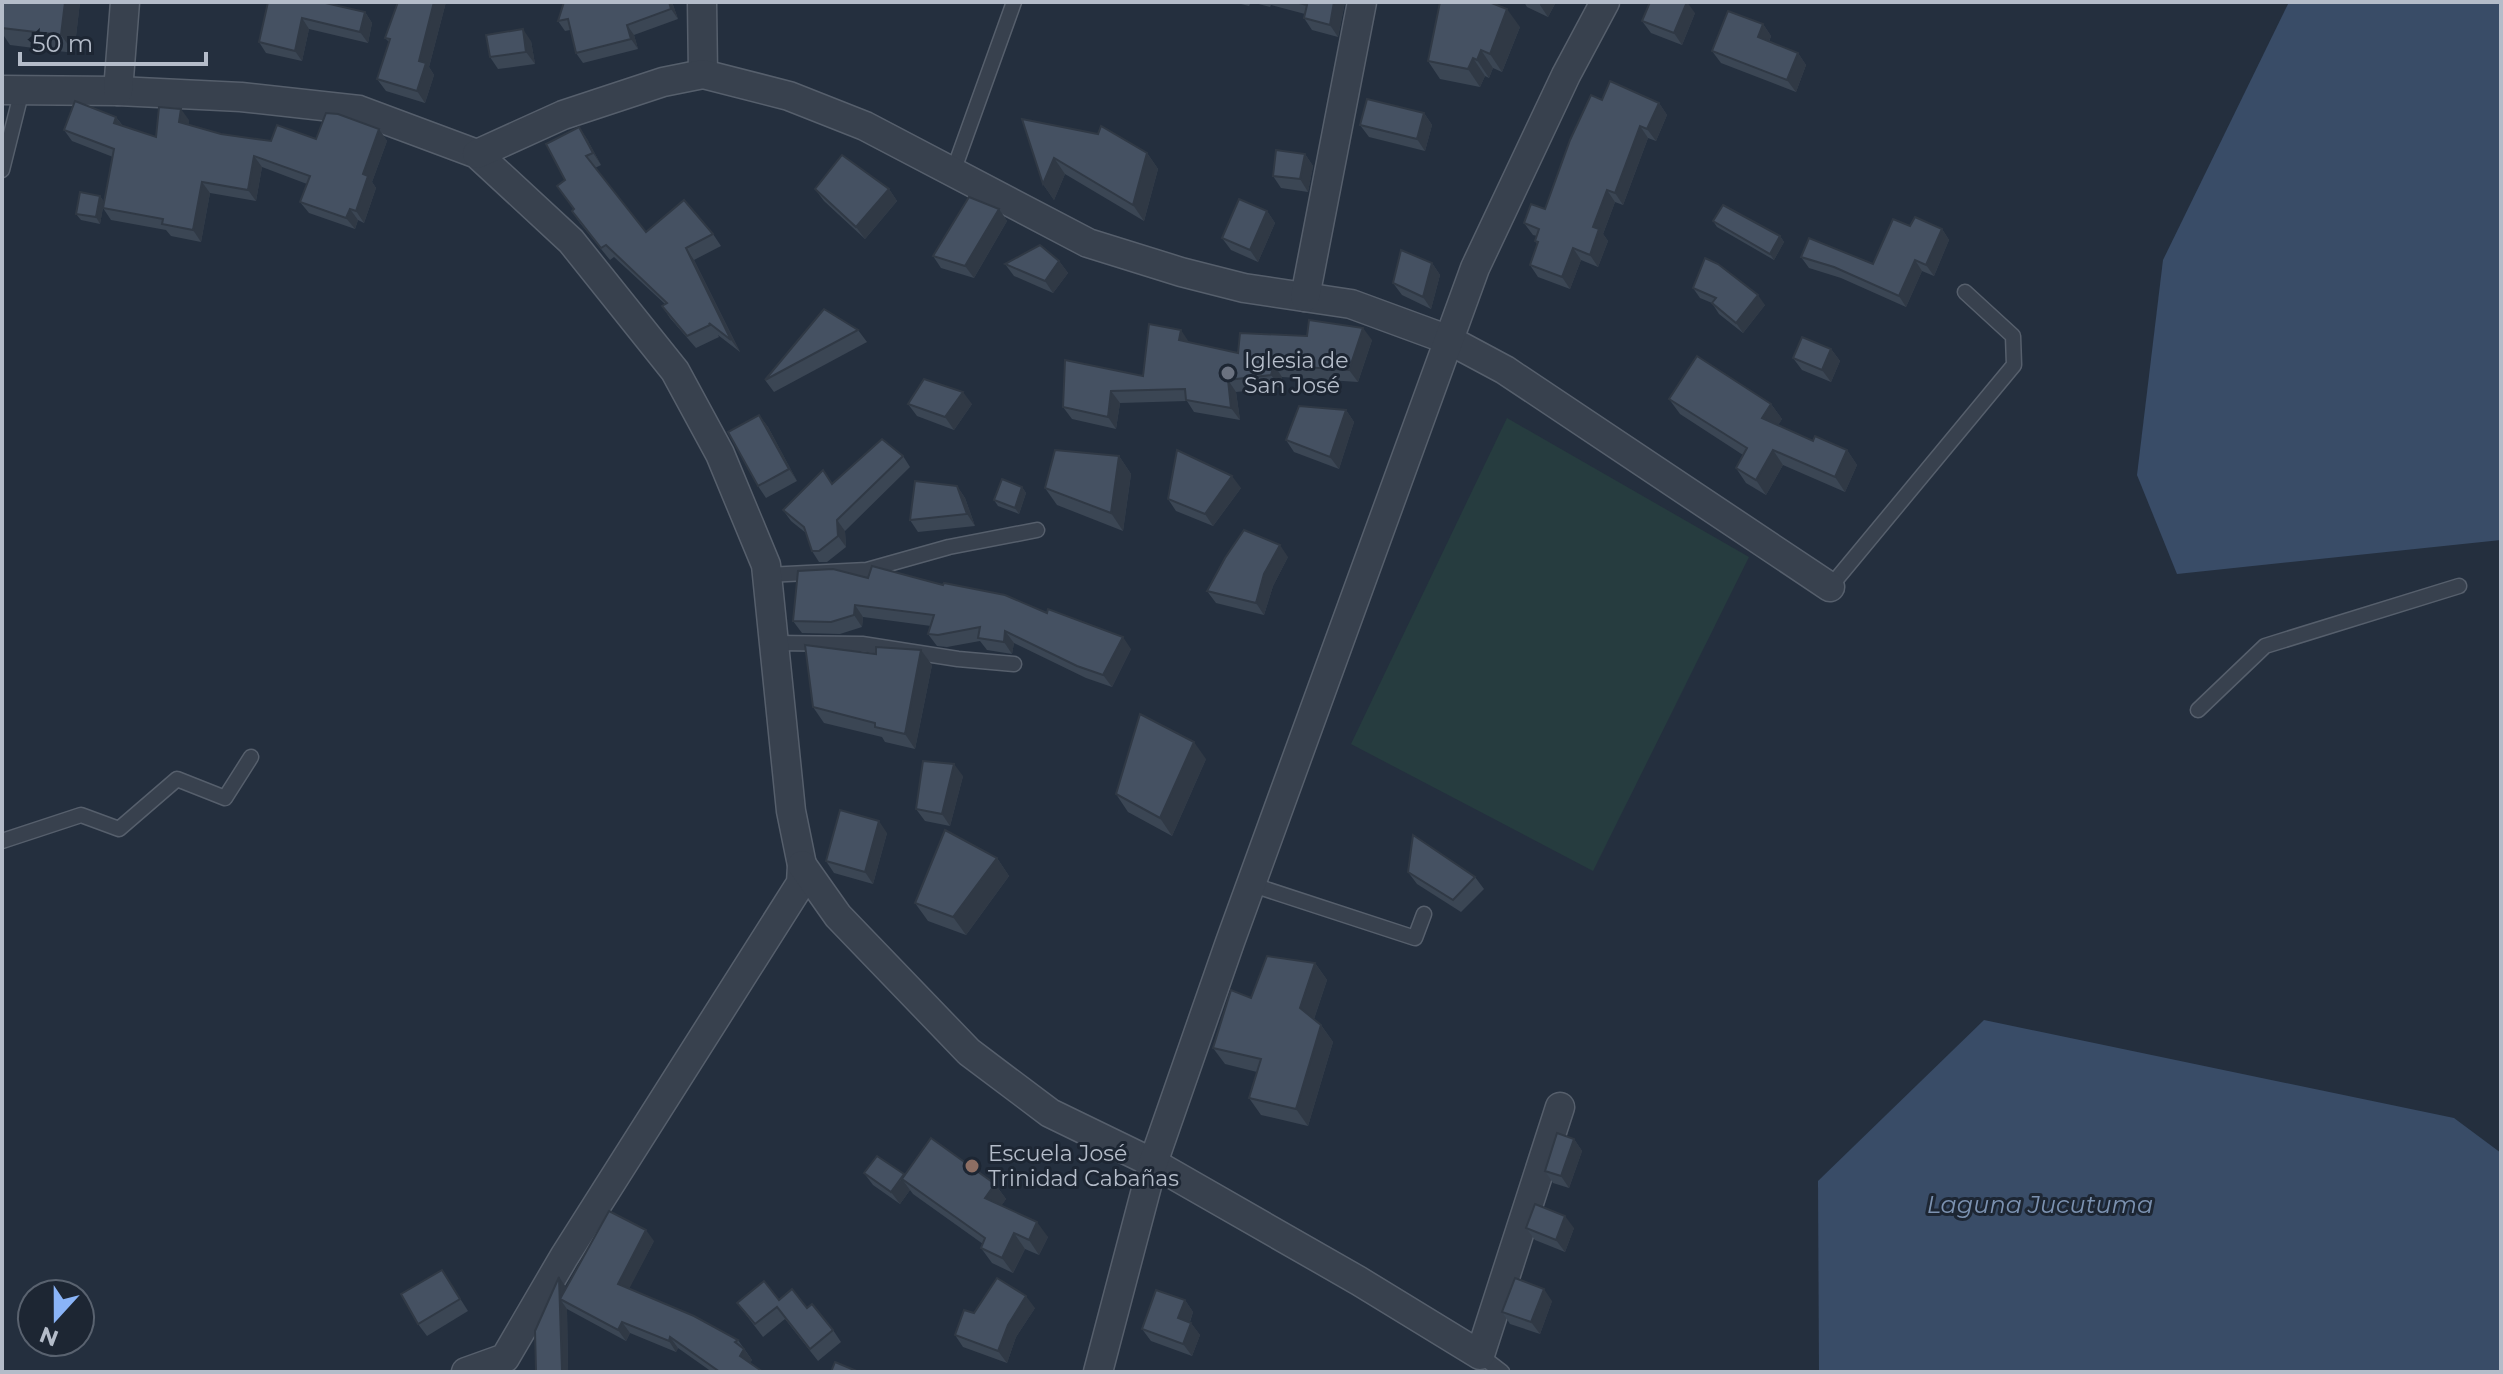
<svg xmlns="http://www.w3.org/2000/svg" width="2503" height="1374" viewBox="0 0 2503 1374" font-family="Montserrat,sans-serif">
<rect width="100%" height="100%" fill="#242f3e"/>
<polygon fill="#263c3f" points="1507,418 1749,557 1593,871 1351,744"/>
<g fill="#394c67">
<polygon points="2289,2 2501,2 2501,540 2177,574 2137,475 2163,260"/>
<polygon points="1984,1020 2454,1118 2501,1153 2501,1372 1819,1372 1818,1181"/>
</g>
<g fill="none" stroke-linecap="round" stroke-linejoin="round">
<g stroke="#565f6c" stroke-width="17">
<g id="service">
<polyline points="2,170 22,90"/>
<polyline points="953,172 1014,2"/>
<polyline points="767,575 867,570 949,547 1037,530"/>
<polyline points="1830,587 2014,365 2013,336 1965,292"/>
<polyline points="774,643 862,644 958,659 1014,664"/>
<polyline points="2198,710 2265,646 2459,586"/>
<polyline points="2,841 81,815 119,829 177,779 225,798 251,757"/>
<polyline points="1253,885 1415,938 1424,914"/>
<polyline points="1480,1355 1502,1372"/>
</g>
</g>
<g stroke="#565f6c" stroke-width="31">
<g id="minor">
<polyline points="702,2 703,74"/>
<polyline points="2,90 118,91 241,97 359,110 477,154 571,241 675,371 720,454 766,565 791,811 802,865 801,883 564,1257 505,1358 466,1372"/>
<polyline points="118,91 125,2"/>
<polyline points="477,154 563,115 663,82 703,74 789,96 865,126 1088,243 1181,272 1244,288 1351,304 1449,340 1505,370 1830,587"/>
<polyline points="1305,297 1362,2"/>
<polyline points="802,865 838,916 969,1052 1050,1113 1153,1163 1359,1281 1480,1355 1560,1107"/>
<polyline points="1098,1372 1153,1163 1230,942 1475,268 1566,75 1605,2"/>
</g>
</g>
<use href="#service" stroke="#38414e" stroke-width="14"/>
<use href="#minor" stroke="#38414e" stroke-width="28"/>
</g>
<g fill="#3b4654">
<polygon points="2,2 80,2 74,53 10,45 2,33"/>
<polygon points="268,2 365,12 372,23 368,43 309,29 302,61 266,53 259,42"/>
<polygon points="398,2 446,2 429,67 434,75 425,103 386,91 377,79 389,42 385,38"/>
<polygon points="564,2 672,2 678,19 634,35 638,49 583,63 576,53 570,30 565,31 558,21"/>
<polygon points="1233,2 1251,2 1249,6"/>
<polygon points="1251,2 1345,2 1338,37 1312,30 1304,18 1305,14 1271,5 1270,7"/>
<polygon points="1524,2 1556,2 1548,17 1527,7"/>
<polygon points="1695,13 1682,45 1651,33 1642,21"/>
<polygon points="1763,24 1771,36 1769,42 1798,53 1806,65 1796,92 1721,63 1712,51"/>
<polygon points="1520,27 1502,72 1493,68 1489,78 1485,76 1480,87 1440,79 1428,61"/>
<polygon points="531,41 535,64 498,69 490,57"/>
<polygon points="1602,100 1659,103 1667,115 1656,141 1648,138 1623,205 1615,202 1603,234 1608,241 1598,267 1581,260 1570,289 1538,277 1530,265 1537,244 1535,241 1537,236 1533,235 1524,223 1545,209"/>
<polygon points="1424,113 1432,125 1425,151 1369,137 1360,125"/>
<polygon points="116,117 123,126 156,137 189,120 188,125 221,134 271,141 316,139 379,129 387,141 372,182 376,188 364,223 358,220 355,229 309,213 300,202 307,184 262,167 256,201 210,193 201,242 171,236 166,230 111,220 103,208 113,157 72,141 64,130"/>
<polygon points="1022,119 1147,153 1158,169 1144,221 1065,174 1054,200 1043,184"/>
<polygon points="579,127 587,139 601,165 595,168 646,232 713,234 721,246 694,260 740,352 718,335 719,337 696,348 670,318 662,306 665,304 614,257 610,260 580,223 572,211 574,209 557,186 565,180"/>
<polygon points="1305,154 1313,166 1308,192 1281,188 1273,176"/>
<polygon points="815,189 889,189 897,201 865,239 824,201"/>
<polygon points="100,196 104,202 100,224 81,220 76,214"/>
<polygon points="999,209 1007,221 974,278 941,268 933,256"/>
<polygon points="1267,211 1275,223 1258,262 1231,250 1222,238"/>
<polygon points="1713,221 1780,236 1784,242 1774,260 1717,227"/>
<polygon points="1910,226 1942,229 1949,240 1934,276 1922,271 1906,307 1841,278 1809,268 1801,257 1873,264"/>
<polygon points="1059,261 1068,273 1053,293 1014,276 1005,264"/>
<polygon points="1432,263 1440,275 1431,309 1402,295 1393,283"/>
<polygon points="1693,288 1765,305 1743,333 1719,314 1712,303 1700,298"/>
<polygon points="858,330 867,342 774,392 765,380"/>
<polygon points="1372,340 1358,382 1282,377 1280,387 1236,392 1240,420 1194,412 1187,401 1120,403 1116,429 1072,419 1063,407 1143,376 1189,342 1238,353"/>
<polygon points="1831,349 1840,361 1831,382 1802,370 1793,358"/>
<polygon points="1669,399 1771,404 1782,419 1778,425 1813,441 1847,450 1857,465 1845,492 1783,465 1766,495 1746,483 1736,468 1743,455 1680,414"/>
<polygon points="908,404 972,404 954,430 917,416"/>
<polygon points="1346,410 1354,422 1339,469 1294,452 1286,440"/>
<polygon points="759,415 768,427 797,481 766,498 758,486"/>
<polygon points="903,456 910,467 845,531 846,547 827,562 819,562 812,551 806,533 791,521 783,510 833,484"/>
<polygon points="1119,456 1131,474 1123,531 1057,505 1045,488"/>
<polygon points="957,486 965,498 975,526 918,532 910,520"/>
<polygon points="1022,487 1026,493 1019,514 998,506 994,500"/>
<polygon points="1241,488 1213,526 1176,511 1168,499"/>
<polygon points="1288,557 1273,586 1264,615 1216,603 1207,591"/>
<polygon points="798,571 1131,649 1112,687 1086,678 1014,643 1012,654 987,650 980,641 947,647 937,646 928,634 931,626 863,617 862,627 840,634 802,633 793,621"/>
<polygon points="932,665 915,749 885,742 882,737 824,723 813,707"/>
<polygon points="1206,759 1172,836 1128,812 1116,794"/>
<polygon points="963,776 950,826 925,821 916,809"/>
<polygon points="887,833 873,884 834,873 826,861"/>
<polygon points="997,858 1009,876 966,935 928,921 915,903"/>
<polygon points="1408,872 1475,877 1484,889 1461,912 1417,884"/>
<polygon points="1315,963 1327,980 1314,1019 1321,1025 1333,1042 1308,1126 1261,1115 1249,1098 1257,1072 1225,1064 1213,1048 1251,998"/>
<polygon points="1574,1139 1582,1151 1569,1188 1553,1183 1545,1171"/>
<polygon points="864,1173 904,1175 995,1184 1006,1199 1001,1206 1048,1237 1039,1255 1025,1249 1013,1273 992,1263 981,1248 983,1244 913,1194 910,1190 900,1204 873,1185"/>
<polygon points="1526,1228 1574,1228 1565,1252 1535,1240"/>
<polygon points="654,1241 629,1288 738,1340 752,1360 750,1363 763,1372 712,1372 678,1348 676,1352 630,1333 626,1341 567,1309 568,1372 536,1372 535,1331 566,1288"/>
<polygon points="442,1270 468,1311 427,1336 418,1324"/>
<polygon points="779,1300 807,1308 833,1330 841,1342 818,1361 785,1319 763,1337 737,1303"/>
<polygon points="1185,1300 1193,1312 1190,1322 1200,1335 1192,1356 1151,1341 1142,1329"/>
<polygon points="1552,1301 1540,1334 1510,1324 1502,1312"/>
<polygon points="1035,1308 1016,1337 1007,1363 963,1347 955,1335 974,1313"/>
</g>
<g fill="#303945">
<polygon points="65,2 80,2 74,53 61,35"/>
<polygon points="434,2 446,2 429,67 434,75 425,103 417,91 419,61"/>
<polygon points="669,2 672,2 678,19 671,9"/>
<polygon points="1334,2 1345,2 1338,37 1330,25"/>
<polygon points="1541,2 1556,2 1548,17 1540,5"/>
<polygon points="1687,2 1695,13 1682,45 1674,33"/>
<polygon points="1507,9 1520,27 1502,72 1490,54"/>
<polygon points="365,12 372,23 368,43 360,32"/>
<polygon points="302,18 309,29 302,61 295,51"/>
<polygon points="1763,24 1771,36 1766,49 1758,37"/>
<polygon points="627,25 634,35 638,49 631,39"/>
<polygon points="523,29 531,41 535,64 526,52"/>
<polygon points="1481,50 1493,68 1489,78 1477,60"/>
<polygon points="1798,53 1806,65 1796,92 1787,80"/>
<polygon points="1473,58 1485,76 1480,87 1468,69"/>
<polygon points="1659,103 1667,115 1656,141 1647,129"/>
<polygon points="181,109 189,120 188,134 179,122"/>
<polygon points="1424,113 1432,125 1425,151 1417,139"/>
<polygon points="116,117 124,128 114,123"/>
<polygon points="1640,126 1648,138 1623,205 1615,193"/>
<polygon points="579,127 587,139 601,165 593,153"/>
<polygon points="379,129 387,141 372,182 376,188 364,223 356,211 363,174"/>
<polygon points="1147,153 1158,169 1144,221 1133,205"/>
<polygon points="1305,154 1313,166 1308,192 1300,179"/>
<polygon points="254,156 262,167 256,201 248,190"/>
<polygon points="1054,158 1065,174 1054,200 1043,184"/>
<polygon points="202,182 210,193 201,242 193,230"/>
<polygon points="889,189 897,201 865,239 856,227"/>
<polygon points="1607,190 1615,202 1603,234 1608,241 1598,267 1590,255 1593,227"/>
<polygon points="100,196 104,202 100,224 96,217"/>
<polygon points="350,209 358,220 355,229 346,218"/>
<polygon points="999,209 1007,221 974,278 965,266"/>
<polygon points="1267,211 1275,223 1258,262 1250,250"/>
<polygon points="1942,229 1949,240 1934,276 1926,265"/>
<polygon points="1780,236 1784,242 1774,260 1770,254"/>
<polygon points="686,248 694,260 740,352 731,340"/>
<polygon points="1573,248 1581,260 1570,289 1562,277"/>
<polygon points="1915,260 1922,271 1906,307 1899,296"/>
<polygon points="1059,261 1068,273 1053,293 1045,281"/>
<polygon points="1432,263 1440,275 1431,309 1423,297"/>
<polygon points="1758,295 1765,305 1743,333 1736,323"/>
<polygon points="1363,328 1372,340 1358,382 1349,370"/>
<polygon points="1181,330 1189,342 1179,340"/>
<polygon points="1831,349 1840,361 1831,382 1822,370"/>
<polygon points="1274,365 1282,377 1280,387 1271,375"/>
<polygon points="1228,380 1236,392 1240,420 1231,408"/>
<polygon points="1111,391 1120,403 1116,429 1108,417"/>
<polygon points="963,392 972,404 954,430 945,417"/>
<polygon points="1771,404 1782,419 1773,433 1762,418"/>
<polygon points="1346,410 1354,422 1339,469 1330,457"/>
<polygon points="759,415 768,427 797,481 789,469"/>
<polygon points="1773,450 1783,465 1766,495 1756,480"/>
<polygon points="1847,450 1857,465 1845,492 1835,477"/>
<polygon points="1119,456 1131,474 1123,531 1111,513"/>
<polygon points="1232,476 1241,488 1213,526 1205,514"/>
<polygon points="957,486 965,498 975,526 967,514"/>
<polygon points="1022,487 1026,493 1019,514 1015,508"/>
<polygon points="837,520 845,531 846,547 838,536"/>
<polygon points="1280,545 1288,557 1273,586 1264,615 1256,603 1264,574"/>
<polygon points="855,605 863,617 862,627 854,615"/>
<polygon points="1005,631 1014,643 1012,654 1004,642"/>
<polygon points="1123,637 1131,649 1112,687 1103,675"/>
<polygon points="921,650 932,665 915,749 905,734"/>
<polygon points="1194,742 1206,759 1172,836 1160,818"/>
<polygon points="954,764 963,776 950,826 942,814"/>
<polygon points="879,821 887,833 873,884 865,872"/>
<polygon points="997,858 1009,876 966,935 953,917"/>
<polygon points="1315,963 1327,980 1312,1025 1300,1008"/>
<polygon points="1321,1025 1333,1042 1308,1126 1296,1109"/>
<polygon points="1574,1139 1582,1151 1569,1188 1561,1176"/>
<polygon points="902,1179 910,1190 900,1204 891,1192"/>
<polygon points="995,1184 1006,1199 996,1214 985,1198"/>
<polygon points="1565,1216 1574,1228 1565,1252 1556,1240"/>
<polygon points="1037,1222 1048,1237 1039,1255 1029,1240"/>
<polygon points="646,1230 654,1241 626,1295 618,1284"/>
<polygon points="1014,1233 1025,1249 1013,1273 1002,1258"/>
<polygon points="559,1277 566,1287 560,1299 567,1309 568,1372 562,1372 562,1371"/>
<polygon points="1544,1289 1552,1301 1540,1334 1531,1322"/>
<polygon points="1026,1296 1035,1308 1016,1337 1007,1363 998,1351 1008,1325"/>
<polygon points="1185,1300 1193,1312 1187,1330 1178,1318"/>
<polygon points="622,1322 630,1333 626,1341 618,1330"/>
<polygon points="1191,1323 1200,1335 1192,1356 1183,1344"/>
<polygon points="670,1337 678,1348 676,1352 669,1341"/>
<polygon points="744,1349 752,1360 748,1367 740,1356"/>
</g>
<g fill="#455162" stroke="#303945" stroke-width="2">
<polygon points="2,2 65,2 61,35 2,28"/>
<polygon points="268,2 321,2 365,12 360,32 302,18 295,51 259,42"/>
<polygon points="398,2 434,2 419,61 426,63 417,91 377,79 390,39 385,38"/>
<polygon points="564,2 669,2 671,9 627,25 631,39 576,53 568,19 558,21"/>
<polygon points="1295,2 1334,2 1330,25 1304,18 1307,5"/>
<polygon points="1440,2 1489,2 1507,9 1490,54 1481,50 1477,60 1473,58 1468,69 1428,61"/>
<polygon points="1650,2 1687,2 1674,33 1642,21"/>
<polygon points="1728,11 1763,24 1758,37 1798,53 1787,80 1712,51"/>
<polygon points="523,29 526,52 490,57 486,35"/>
<polygon points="1610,81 1659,103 1647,129 1640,126 1615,193 1607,190 1593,227 1599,229 1590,255 1573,248 1562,277 1530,265 1538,242 1535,241 1539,229 1524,223 1531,204 1545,209 1570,140 1591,95 1602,100"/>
<polygon points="1367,99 1424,113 1417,139 1360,125"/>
<polygon points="75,101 116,117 114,123 156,137 159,107 181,109 179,122 221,134 271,141 277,125 316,139 326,113 338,114 379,129 363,174 368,176 356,211 350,209 346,218 300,202 310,176 254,156 248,190 202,182 193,230 162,224 163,219 103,208 114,149 64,130"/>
<polygon points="1022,119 1098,134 1101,126 1147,153 1133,205 1054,158 1043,184"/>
<polygon points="579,127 593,153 586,156 646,232 684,200 713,234 686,248 731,340 709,323 710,325 687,336 662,306 667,303 606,245 601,248 572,211 574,209 557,186 565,180 546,144"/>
<polygon points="1276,150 1305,154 1300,179 1273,176"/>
<polygon points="842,155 889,189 856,227 815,189"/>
<polygon points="80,192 100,196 96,217 76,214"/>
<polygon points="969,197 999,209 965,266 933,256"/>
<polygon points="1239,199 1267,211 1250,250 1222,238"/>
<polygon points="1723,205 1780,236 1770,254 1713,221"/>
<polygon points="1915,217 1942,229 1926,265 1915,260 1899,296 1834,267 1801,257 1809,238 1873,264 1893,219 1910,226"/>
<polygon points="1040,245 1059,261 1045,281 1005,264"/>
<polygon points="1401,250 1432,263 1423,297 1393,283"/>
<polygon points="1705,258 1718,264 1758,295 1736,323 1712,303 1716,298 1693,288"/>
<polygon points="824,309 858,330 765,380"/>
<polygon points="1309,320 1363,328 1349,370 1274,365 1271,375 1228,380 1231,408 1186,400 1185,389 1111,391 1108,417 1063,407 1065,360 1143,376 1149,324 1181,330 1179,340 1238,353 1240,333 1307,336"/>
<polygon points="1802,337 1831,349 1822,370 1793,358"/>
<polygon points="1697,356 1771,404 1762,418 1813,441 1815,436 1847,450 1835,477 1773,450 1756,480 1736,468 1747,448 1669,399"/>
<polygon points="924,379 963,392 945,417 908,404"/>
<polygon points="1299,406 1346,410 1330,457 1286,440"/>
<polygon points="759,415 789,469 758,486 728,432"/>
<polygon points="882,439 903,456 837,520 838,536 819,551 812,551 804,527 783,510 823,470 832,484"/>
<polygon points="1055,450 1119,456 1111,513 1045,488"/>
<polygon points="1177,450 1232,476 1205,514 1168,499"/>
<polygon points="1002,479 1022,487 1015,508 994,500"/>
<polygon points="915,481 957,486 967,514 910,520"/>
<polygon points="1244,530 1280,545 1264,574 1256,603 1207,591 1225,558"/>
<polygon points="872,566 943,585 944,583 1005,595 1047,613 1048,609 1123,637 1103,675 1077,666 1005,631 1004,642 978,638 980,627 938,635 928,634 934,615 855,605 854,615 831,622 793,621 798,571 833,569 868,578"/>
<polygon points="805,645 876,654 876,647 921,650 905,734 875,727 875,723 813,707"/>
<polygon points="1140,714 1194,742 1160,818 1116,794"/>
<polygon points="923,761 954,764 942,814 916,809"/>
<polygon points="840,810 879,821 865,872 826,861"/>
<polygon points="945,830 997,858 953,917 915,903"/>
<polygon points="1413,835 1475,877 1453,900 1408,872"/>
<polygon points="1267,956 1315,963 1300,1008 1321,1025 1296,1109 1249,1098 1261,1059 1213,1048 1231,990 1251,998"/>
<polygon points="1557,1133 1574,1139 1561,1176 1545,1171"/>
<polygon points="931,1138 995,1184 985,1198 1037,1222 1029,1240 1014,1233 1002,1258 981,1248 985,1238 902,1179"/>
<polygon points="877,1156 904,1174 891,1192 864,1173"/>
<polygon points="1535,1204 1565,1216 1556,1240 1526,1228"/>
<polygon points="609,1211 646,1230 618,1284 694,1316 738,1340 735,1342 744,1349 740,1356 763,1372 720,1372 670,1337 669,1341 622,1322 618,1330 560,1299"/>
<polygon points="442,1270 460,1299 418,1324 401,1294"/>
<polygon points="559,1277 562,1371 536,1371 535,1331"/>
<polygon points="997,1278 1026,1296 1008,1325 998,1351 955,1335 964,1310 974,1313"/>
<polygon points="1515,1278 1544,1289 1531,1322 1502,1312"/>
<polygon points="764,1281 779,1300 792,1289 807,1308 812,1304 833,1330 810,1349 777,1307 755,1324 737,1303"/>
<polygon points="1156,1290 1185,1300 1178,1318 1191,1323 1183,1344 1142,1329"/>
<polygon points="835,1362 859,1372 831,1372"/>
</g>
<circle fill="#6b7280" stroke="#1d2633" stroke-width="3" cx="1228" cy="373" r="8"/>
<circle fill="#8d6e63" stroke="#1d2633" stroke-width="3" cx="972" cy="1166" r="8"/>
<g text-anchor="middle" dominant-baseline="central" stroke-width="6" stroke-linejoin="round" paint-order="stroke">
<g font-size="22" fill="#b4bcc9" stroke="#1d2633" text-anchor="start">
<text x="1244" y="360">Iglesia de<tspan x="1244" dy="25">San José</tspan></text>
<text x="988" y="1153">Escuela José<tspan x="988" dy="25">Trinidad Cabañas</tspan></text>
</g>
<g font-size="24" font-style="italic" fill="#7c92b1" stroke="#1d2633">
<text x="2040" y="1204">Laguna Jucutuma</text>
</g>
</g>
<rect width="2503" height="1374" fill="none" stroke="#b4bcc9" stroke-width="8"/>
<g transform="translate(56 1318) rotate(201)"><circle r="38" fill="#1d2633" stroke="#59626f" stroke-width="2"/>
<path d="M0-6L14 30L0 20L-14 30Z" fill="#8ab4f8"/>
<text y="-12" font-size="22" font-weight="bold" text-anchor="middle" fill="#b4bcc9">N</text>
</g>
<path d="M20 52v12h186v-12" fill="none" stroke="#b4bcc9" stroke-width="4"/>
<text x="32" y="52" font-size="24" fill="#b4bcc9" stroke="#1d2633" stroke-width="6" paint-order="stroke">50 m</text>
</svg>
